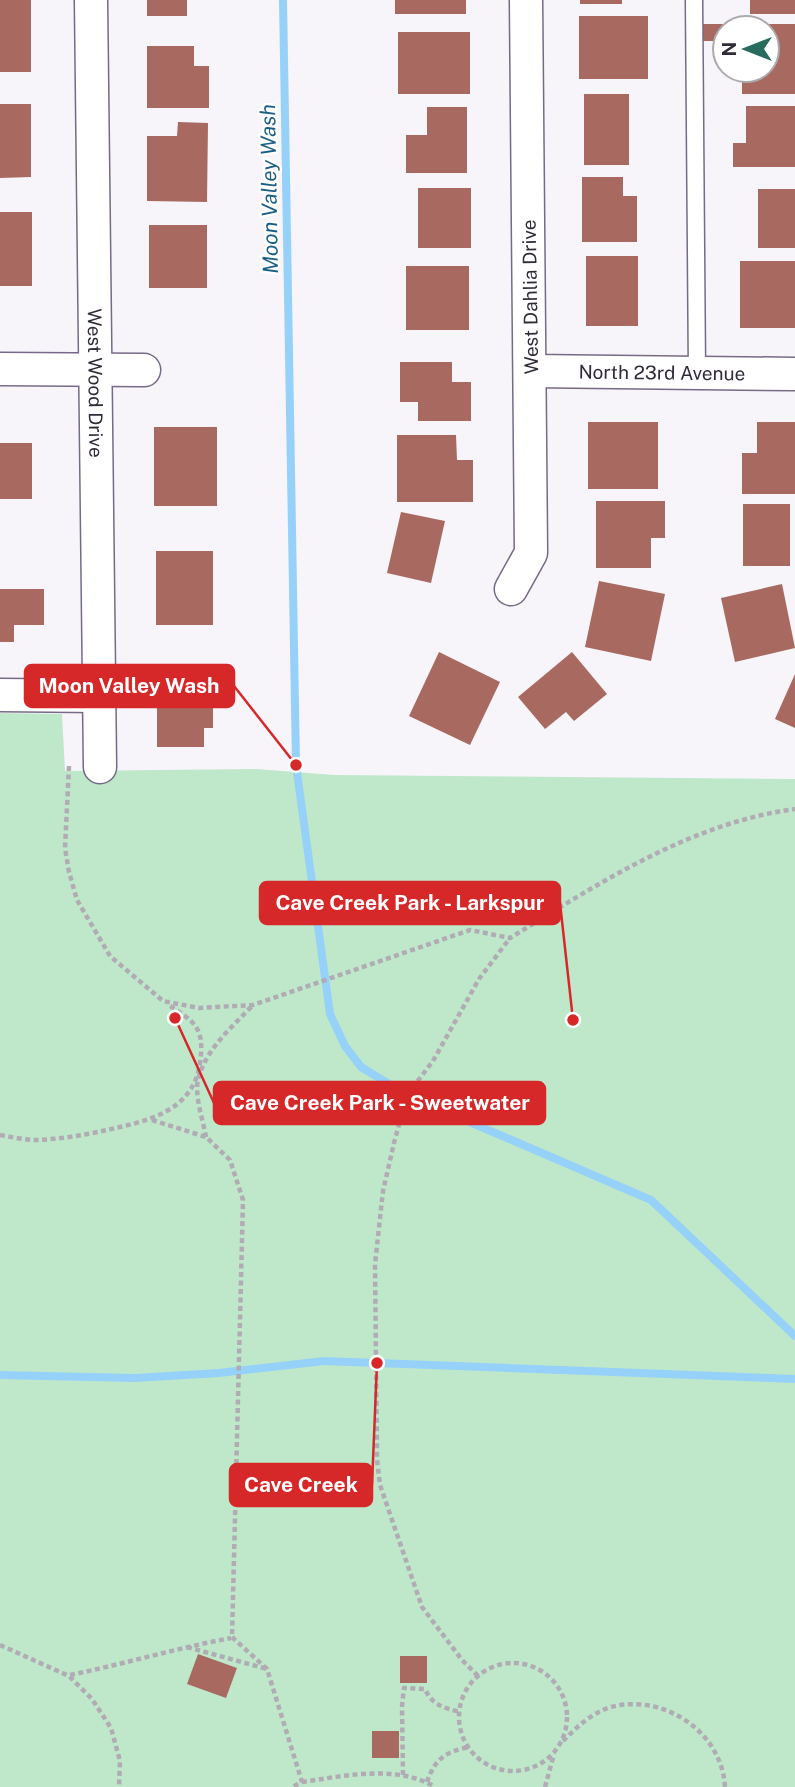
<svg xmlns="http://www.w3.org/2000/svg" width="795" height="1787" viewBox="0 0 795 1787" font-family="'Public Sans',sans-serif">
<rect width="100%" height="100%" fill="#f7f4fa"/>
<polygon fill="#bfe8ca" points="0,713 62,714 65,771 256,769 334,775 795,779 795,1787 0,1787"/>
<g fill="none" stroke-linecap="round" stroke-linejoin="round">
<g stroke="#96d1f9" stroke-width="8">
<polyline points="283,0 296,765 330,1014 345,1046 361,1067 407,1095 651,1200 795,1336"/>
<polyline points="0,1375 135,1378 219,1373 324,1361 795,1379"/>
</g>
</g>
<g fill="#a86961">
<rect x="0" y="0" width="31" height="72"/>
<rect x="147" y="0" width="40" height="16"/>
<rect x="395" y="0" width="71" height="14"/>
<rect x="580" y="0" width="42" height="4"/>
<rect x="750" y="0" width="45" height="14"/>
<rect x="579" y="16" width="69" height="63"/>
<polygon points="703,24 795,24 795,94 742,94 742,70 767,70 767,28 725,28 725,41 703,41"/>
<rect x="398" y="32" width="72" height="62"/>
<polygon points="147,46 194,46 194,66 209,66 209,108 147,108"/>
<rect x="584" y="94" width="45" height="71"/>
<polygon points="0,104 31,104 31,177 0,178"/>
<polygon points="746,106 795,106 795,167 733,167 733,143 746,143"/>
<polygon points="427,107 467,107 467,173 406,173 406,135 427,135"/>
<polygon points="178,122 208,123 207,202 147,201 147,136 177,136"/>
<polygon points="582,177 623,177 623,196 637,196 637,242 582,242"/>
<rect x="418" y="188" width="53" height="60"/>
<rect x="758" y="189" width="37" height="59"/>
<rect x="0" y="212" width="32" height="74"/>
<rect x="149" y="225" width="58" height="63"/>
<rect x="586" y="256" width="52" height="70"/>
<rect x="740" y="261" width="55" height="67"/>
<rect x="406" y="266" width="63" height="64"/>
<polygon points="400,362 452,362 452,382 471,382 471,421 418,421 418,402 400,402"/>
<rect x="588" y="422" width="70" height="67"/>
<polygon points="757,422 795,422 795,494 742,494 742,453 757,453"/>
<rect x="154" y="427" width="63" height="79"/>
<polygon points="397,435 456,435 457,460 473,460 473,502 397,502"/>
<rect x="0" y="443" width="32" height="56"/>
<polygon points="596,501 665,501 665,538 651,538 651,568 596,568"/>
<rect x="743" y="504" width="47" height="62"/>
<polygon points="401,512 445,521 431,583 387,573"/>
<rect x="156" y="551" width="57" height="74"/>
<polygon points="599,581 665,594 651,661 585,647"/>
<polygon points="782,584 795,648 735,662 721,598"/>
<polygon points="0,589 44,589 44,625 14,625 14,642 0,642"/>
<polygon points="439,652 500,682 470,745 409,716"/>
<polygon points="572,652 607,694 574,721 566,712 545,729 518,697"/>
<polygon points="157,674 213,674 213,728 204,728 204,747 157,747"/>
<polygon points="795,674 795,728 775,719"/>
<polygon points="198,1654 237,1668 226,1698 187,1684"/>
<rect x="400" y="1656" width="27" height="27"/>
<rect x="372" y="1731" width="27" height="27"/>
</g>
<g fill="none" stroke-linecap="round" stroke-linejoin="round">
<g stroke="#766a86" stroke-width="19">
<polyline id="lane" points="694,0 697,373"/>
</g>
<g stroke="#766a86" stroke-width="35">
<g id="street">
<path id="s1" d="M91,0L100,767"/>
<polyline points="0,369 144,370"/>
<path id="s2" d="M531,371L795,374"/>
<polyline points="511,589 531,553 526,0"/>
<polyline points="0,695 99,696"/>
</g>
</g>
<g stroke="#b0abb4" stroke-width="4.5" stroke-dasharray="5 3.5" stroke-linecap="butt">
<path d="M69,766L65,848L69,872L77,900L110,956L163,1001L199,1008L253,1005L470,930L510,938C598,884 690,823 795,809"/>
<polyline points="152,1120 206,1137 230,1160 243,1200 232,1637"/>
<path d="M0,1135C12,1137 25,1140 37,1140C60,1139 85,1135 107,1130C147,1121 193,1112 200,1063C205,1027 195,1022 167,1004"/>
<path d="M206,1137C203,1119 193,1093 199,1076C208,1047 233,1026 253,1005"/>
<polyline points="232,1637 267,1669 302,1782 292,1787"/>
<polyline points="0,1645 69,1676 92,1699 111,1728 120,1761 119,1787"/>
<polyline points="187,1647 267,1669"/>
<circle cx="513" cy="1717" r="54"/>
<path d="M70,1675C124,1664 177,1648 231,1638"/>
<polyline points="478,1676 462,1660 422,1607 380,1485 377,1459 375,1264 383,1191 394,1143 407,1095 433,1061 479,979 510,938"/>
<path d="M563,1741C577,1727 591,1713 611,1707C664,1693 722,1732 725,1787"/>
<path d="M403,1775L402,1706L404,1688L425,1689C432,1705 444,1708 460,1712"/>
<path d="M302,1782C343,1776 397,1764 435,1787"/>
<path d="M427,1782C435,1759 445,1752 469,1747"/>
<polyline points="545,1787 554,1754"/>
</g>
<use href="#lane" stroke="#fff" stroke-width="16"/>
<use href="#street" stroke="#fff" stroke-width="32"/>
</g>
<g text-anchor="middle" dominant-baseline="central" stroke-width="5" stroke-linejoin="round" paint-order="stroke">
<g font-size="19" fill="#312b37" stroke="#fff">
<text transform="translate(530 297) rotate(-91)">West Dahlia Drive</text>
<text stroke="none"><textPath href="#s2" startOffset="131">North 23rd Avenue</textPath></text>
<text stroke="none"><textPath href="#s1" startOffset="383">West Wood Drive</textPath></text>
</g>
<g font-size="21" font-style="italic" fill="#1a5e84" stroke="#fff">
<text transform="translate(269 189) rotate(-91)">Moon Valley Wash</text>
</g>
</g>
<path fill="none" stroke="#d62828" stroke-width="2.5" d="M296 765L234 686M573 1020L560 903M175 1018L214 1103M377 1363L372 1485"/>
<g fill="#d62828" stroke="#fff" stroke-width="2.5">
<circle cx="296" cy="765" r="7"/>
<circle cx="573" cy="1020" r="7"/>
<circle cx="175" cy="1018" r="7"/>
<circle cx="377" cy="1363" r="7"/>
</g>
<g fill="#d62828" stroke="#d62828" stroke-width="2.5">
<rect x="25" y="665" width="209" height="42" rx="7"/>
<rect x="260" y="882" width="300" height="42" rx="7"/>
<rect x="214" y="1082" width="331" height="42" rx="7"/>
<rect x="230" y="1464" width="142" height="42" rx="7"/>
</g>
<g font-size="21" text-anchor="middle" font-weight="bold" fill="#fff">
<text x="129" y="693">Moon Valley Wash</text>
<text x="410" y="910">Cave Creek Park - Larkspur</text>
<text x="380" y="1110">Cave Creek Park - Sweetwater</text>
<text x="301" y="1492">Cave Creek</text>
</g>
<g transform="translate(746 49) rotate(270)"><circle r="33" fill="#ffffff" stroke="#adaaaf" stroke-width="2"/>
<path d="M0-5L12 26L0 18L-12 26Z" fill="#286c5e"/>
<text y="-10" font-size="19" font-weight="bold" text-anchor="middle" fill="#312b37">N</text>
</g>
</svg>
